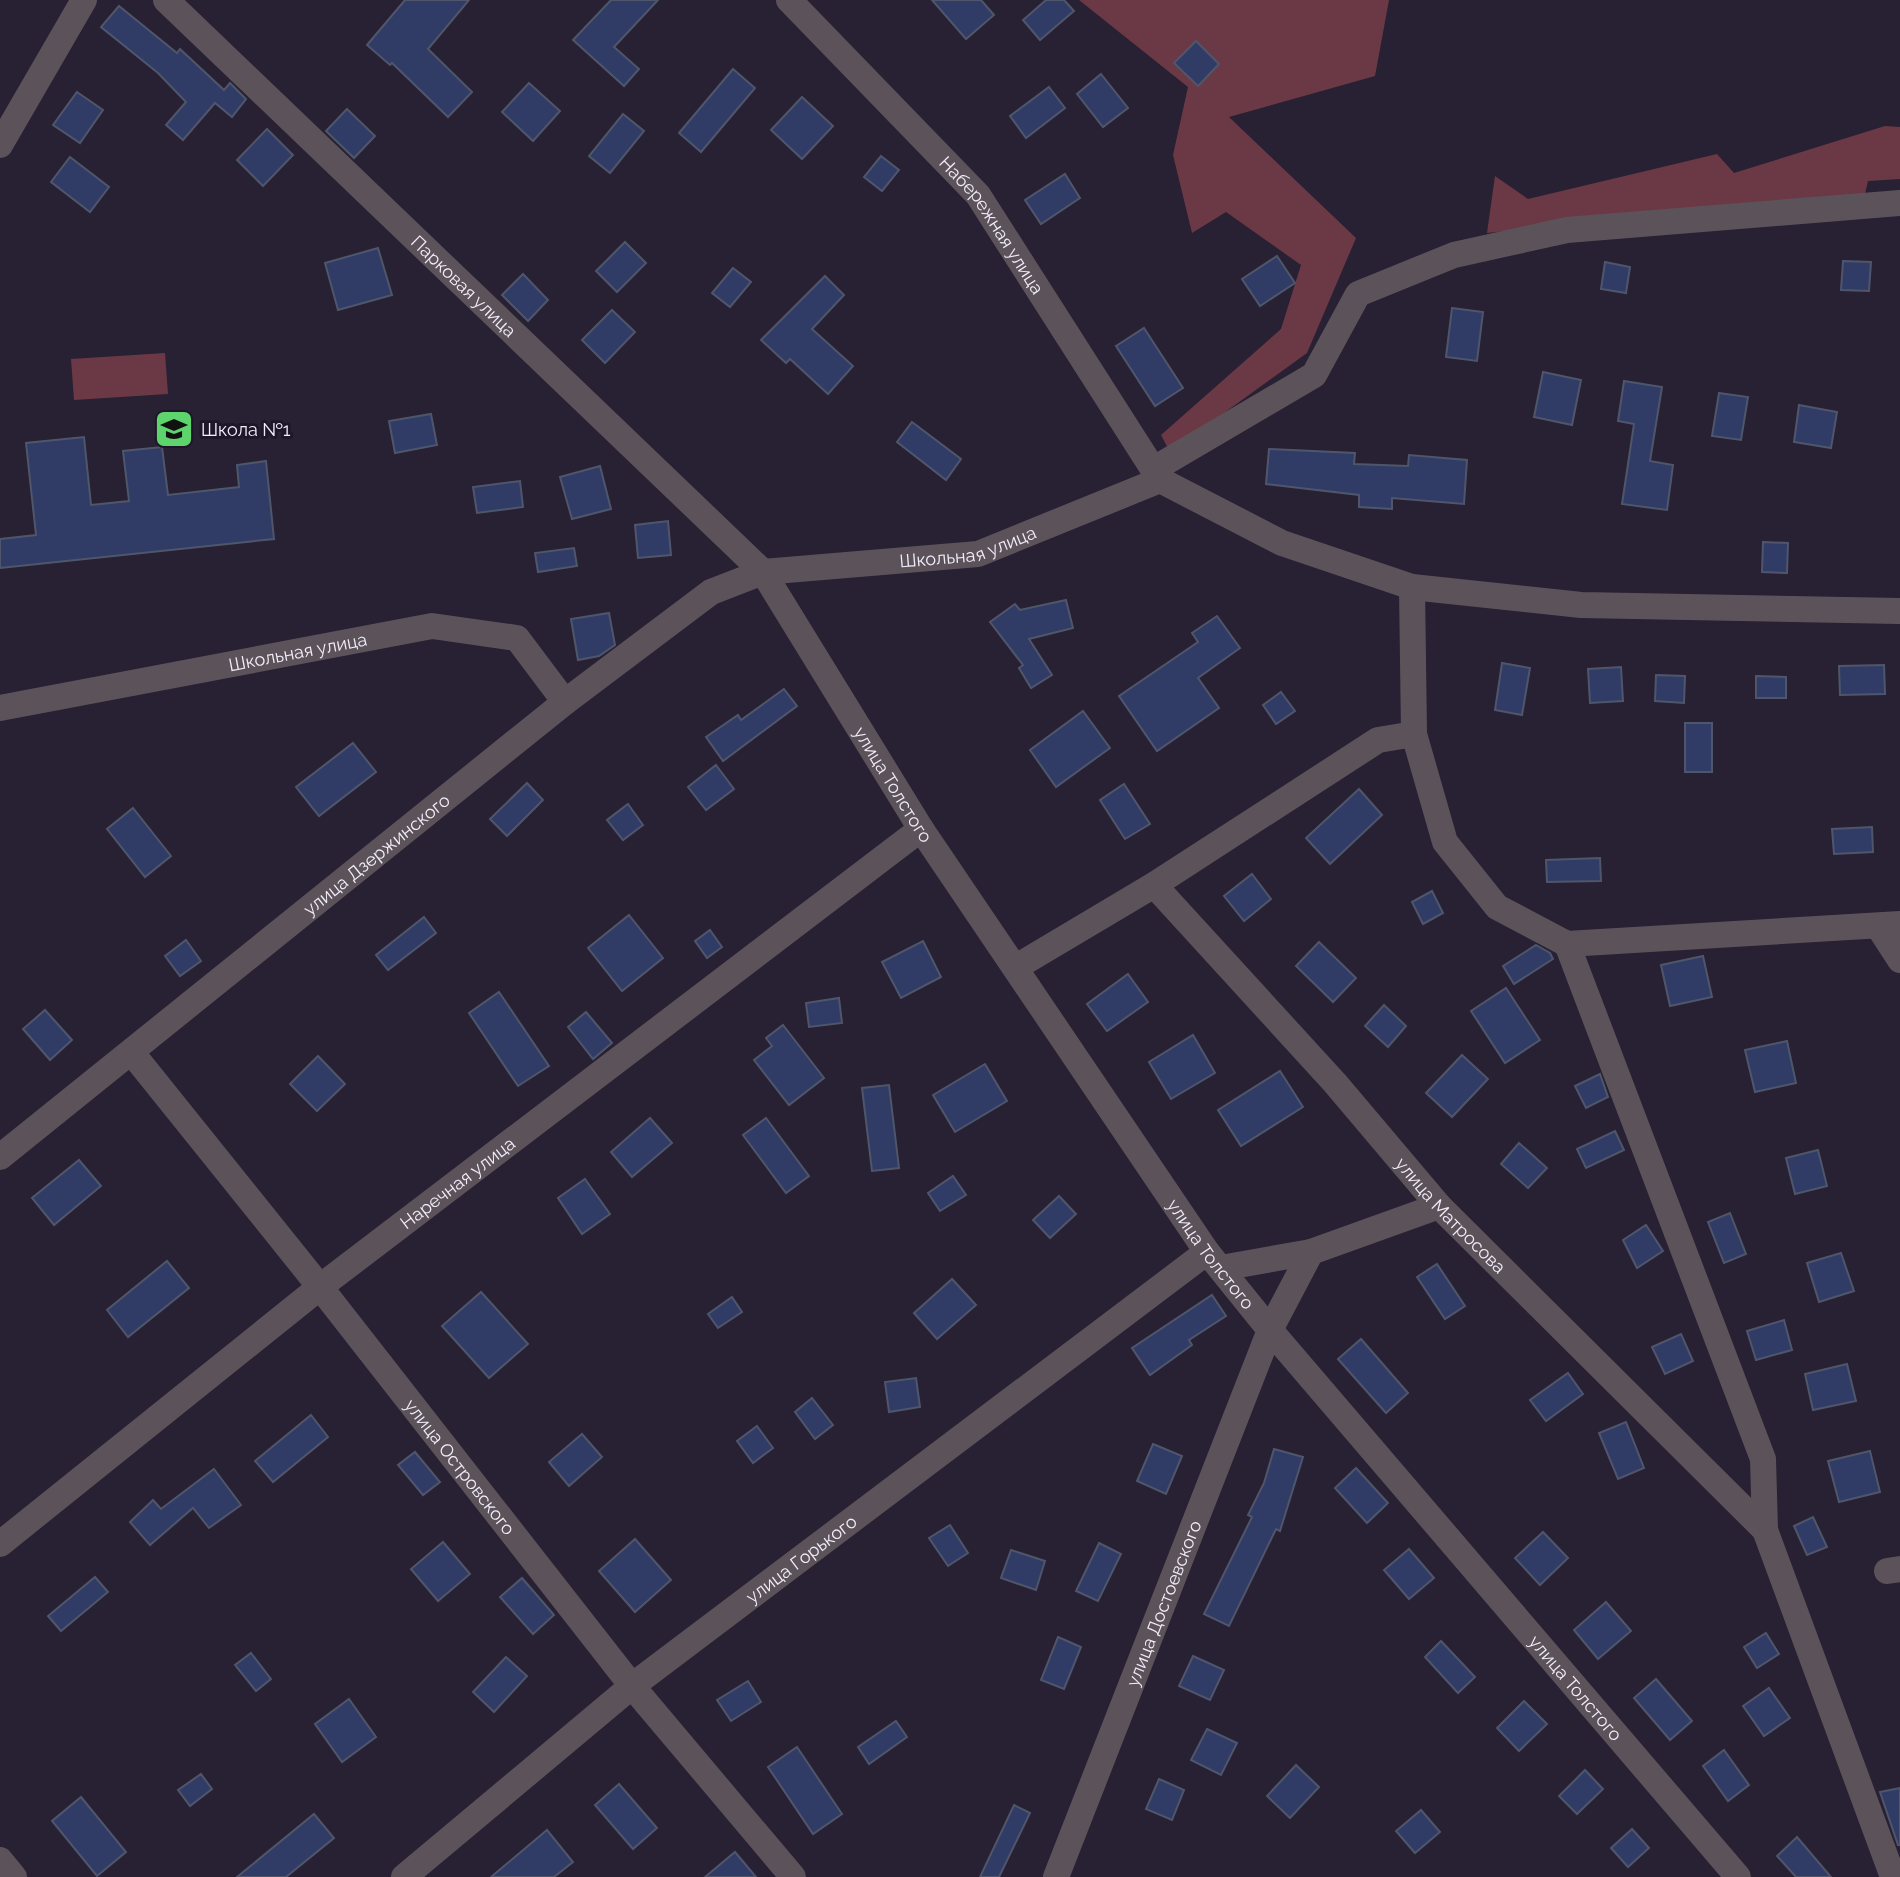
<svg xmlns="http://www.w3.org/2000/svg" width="1900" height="1877" viewBox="0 0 1900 1877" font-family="Raleway,sans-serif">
<rect width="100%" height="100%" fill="#282033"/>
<g fill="#6b3945">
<polygon points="1079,0 1389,0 1375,76 1229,117 1356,238 1307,353 1170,452 1161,435 1281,329 1301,265 1226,212 1192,233 1173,155 1188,87"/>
<polygon points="1885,126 1900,127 1900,179 1868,181 1865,194 1487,233 1495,176 1528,199 1717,154 1734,173"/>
<polygon points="165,353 168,394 74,400 71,359"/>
</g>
<g fill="#313c66" stroke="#4f566b" stroke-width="2">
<polygon points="405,0 469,0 428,49 472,92 448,117 392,63 390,65 367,45"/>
<polygon points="611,0 658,0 614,47 639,69 624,86 573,40"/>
<polygon points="932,0 981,0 994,15 966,39"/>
<polygon points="1046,0 1064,0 1074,11 1040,40 1023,20"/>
<polygon points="119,6 177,53 180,49 224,90 230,83 246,99 232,117 215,103 183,140 166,125 186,102 158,73 101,27"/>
<polygon points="1196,41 1219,64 1198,86 1174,63"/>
<polygon points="733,69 755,88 701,152 679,133"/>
<polygon points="1101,74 1128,108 1103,127 1077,94"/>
<polygon points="529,83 560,111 533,141 502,112"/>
<polygon points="1049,87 1065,108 1026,138 1010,116"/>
<polygon points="77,92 103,110 80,143 53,125"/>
<polygon points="802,97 833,126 802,159 771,130"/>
<polygon points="347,109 375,136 354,158 326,131"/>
<polygon points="623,114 644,131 610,173 589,156"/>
<polygon points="267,129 293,155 263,186 237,160"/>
<polygon points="881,156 899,170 882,191 864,177"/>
<polygon points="70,157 109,187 90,212 51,182"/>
<polygon points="1065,174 1080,198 1041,224 1025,200"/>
<polygon points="625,242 646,263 617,292 596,271"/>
<polygon points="378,248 392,295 338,310 325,263"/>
<polygon points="1277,256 1295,283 1260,306 1242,279"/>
<polygon points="1843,261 1871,262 1869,291 1841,290"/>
<polygon points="1605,262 1630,267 1626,293 1601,289"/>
<polygon points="733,268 751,282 730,307 712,293"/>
<polygon points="523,274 548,300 528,321 502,295"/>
<polygon points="825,276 844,295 812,329 853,366 828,394 790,359 786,363 761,340"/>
<polygon points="1452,308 1483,312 1477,361 1446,357"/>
<polygon points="612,310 635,332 605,363 582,340"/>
<polygon points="1144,328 1183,388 1155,406 1116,346"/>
<polygon points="1543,372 1581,380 1572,425 1534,417"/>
<polygon points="1624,381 1662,387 1650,461 1673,465 1667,510 1622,504 1634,424 1618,421"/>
<polygon points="1719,393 1748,397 1741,440 1712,436"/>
<polygon points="1799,405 1837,412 1831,448 1794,442"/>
<polygon points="431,414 437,445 395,453 389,421"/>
<polygon points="912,422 961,459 946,480 897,442"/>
<polygon points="84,437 91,505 129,501 123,451 162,447 168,495 239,487 237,465 266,461 274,539 0,568 0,539 36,535 26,443"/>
<polygon points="1269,449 1355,453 1354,464 1408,466 1409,455 1467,460 1464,504 1392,498 1392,509 1359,507 1359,495 1266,484"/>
<polygon points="600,466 611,509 572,519 560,477"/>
<polygon points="520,481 523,507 477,513 473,487"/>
<polygon points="668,521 671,555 638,558 635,525"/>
<polygon points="1763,542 1788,543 1787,573 1762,572"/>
<polygon points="574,548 577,566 538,572 535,553"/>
<polygon points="1066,600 1073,628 1029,639 1052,675 1031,688 1019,668 1023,665 990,622 1015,604 1020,610"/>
<polygon points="609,613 615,645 599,656 578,660 571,619"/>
<polygon points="1217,616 1240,648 1198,678 1219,708 1157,751 1119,696 1198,642 1192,633"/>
<polygon points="1502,663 1530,668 1522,715 1495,710"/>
<polygon points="1884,665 1885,694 1840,695 1839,666"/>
<polygon points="1621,667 1623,701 1590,703 1588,669"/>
<polygon points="1656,675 1685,676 1684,703 1655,701"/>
<polygon points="1756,676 1786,677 1786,698 1756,698"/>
<polygon points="784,689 797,706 723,761 706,737 738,715 741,720"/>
<polygon points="1281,692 1295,711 1276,724 1263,705"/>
<polygon points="1083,711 1110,748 1056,787 1030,750"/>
<rect x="1685" y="723" width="27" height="49"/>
<polygon points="353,743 376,772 319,816 296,787"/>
<polygon points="716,765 734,789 706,810 688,787"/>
<polygon points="527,783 543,800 507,836 490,819"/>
<polygon points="1124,784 1150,824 1125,839 1100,800"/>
<polygon points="1359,789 1382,815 1330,864 1306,838"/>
<polygon points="628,804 643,825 623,840 607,820"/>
<polygon points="133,808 171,856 145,877 107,829"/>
<polygon points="1872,827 1873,852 1834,854 1832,829"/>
<polygon points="1600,858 1601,881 1547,882 1546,860"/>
<polygon points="1252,874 1271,899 1244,921 1224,896"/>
<polygon points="1432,891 1443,913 1423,924 1412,902"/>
<polygon points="629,915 663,958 622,991 588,948"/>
<polygon points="424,917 436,933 388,970 376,955"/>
<polygon points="710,930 722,947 707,958 695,941"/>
<polygon points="186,940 201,961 180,976 165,956"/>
<polygon points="923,941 941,977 901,998 882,962"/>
<polygon points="1319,942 1356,978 1333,1002 1296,966"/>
<polygon points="1536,945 1550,953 1553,959 1514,984 1503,966"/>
<polygon points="1703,956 1712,997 1670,1006 1661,965"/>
<polygon points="1128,974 1148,1002 1107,1031 1087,1004"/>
<polygon points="1506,988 1540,1040 1505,1063 1471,1011"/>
<polygon points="499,992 549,1066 518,1086 469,1013"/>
<polygon points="839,998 842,1023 809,1027 806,1003"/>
<polygon points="1384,1005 1406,1026 1388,1047 1365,1026"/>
<polygon points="45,1010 72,1040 50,1060 23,1029"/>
<polygon points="586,1012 612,1043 593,1059 568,1027"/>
<polygon points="783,1025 824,1078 789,1105 754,1060 772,1046 766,1038"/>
<polygon points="1193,1035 1215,1073 1171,1099 1149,1062"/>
<polygon points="1787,1041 1796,1083 1755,1092 1745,1050"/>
<polygon points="1462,1055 1488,1079 1452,1117 1426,1093"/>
<polygon points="318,1056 345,1084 317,1111 290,1084"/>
<polygon points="985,1064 1007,1101 955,1132 933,1095"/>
<polygon points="1280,1071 1303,1107 1241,1146 1218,1110"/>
<polygon points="1600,1074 1608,1097 1586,1108 1575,1086"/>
<polygon points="889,1085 899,1168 872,1171 862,1088"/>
<polygon points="650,1118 672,1143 632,1177 611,1152"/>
<polygon points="766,1118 809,1176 786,1193 743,1135"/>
<polygon points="1615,1131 1624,1150 1586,1168 1577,1149"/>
<polygon points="1519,1143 1547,1168 1528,1188 1501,1164"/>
<polygon points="1818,1150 1827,1186 1795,1194 1786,1158"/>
<polygon points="79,1160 101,1186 54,1225 32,1198"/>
<polygon points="953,1176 966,1195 940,1211 928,1193"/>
<polygon points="585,1179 610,1214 582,1234 558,1198"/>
<polygon points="1059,1196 1076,1214 1050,1238 1033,1220"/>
<polygon points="1730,1213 1746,1254 1724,1263 1708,1222"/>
<polygon points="1646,1225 1663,1251 1637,1268 1623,1240"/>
<polygon points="1841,1253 1854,1291 1819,1302 1807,1263"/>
<polygon points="167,1261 189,1288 128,1337 107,1310"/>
<polygon points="1437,1264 1465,1306 1445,1319 1417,1277"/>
<polygon points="952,1279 976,1305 937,1339 914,1313"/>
<polygon points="481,1292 528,1344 489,1378 442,1326"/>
<polygon points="1212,1295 1226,1316 1189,1340 1192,1345 1150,1375 1132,1348"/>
<polygon points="732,1297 742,1312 718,1328 708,1314"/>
<polygon points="1784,1320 1792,1350 1756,1360 1747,1331"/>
<polygon points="1681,1334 1693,1361 1665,1374 1652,1347"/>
<polygon points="1361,1339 1408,1393 1386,1413 1338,1359"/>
<polygon points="1847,1364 1856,1401 1813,1410 1805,1374"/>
<polygon points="1568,1373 1583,1394 1546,1421 1530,1400"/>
<polygon points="916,1378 920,1407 889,1412 885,1382"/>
<polygon points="812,1398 833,1425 815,1439 795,1412"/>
<polygon points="311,1415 328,1437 273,1482 255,1461"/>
<polygon points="1626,1422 1644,1468 1618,1479 1599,1433"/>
<polygon points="757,1426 773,1448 753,1463 737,1441"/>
<polygon points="582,1434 602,1457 569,1486 549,1462"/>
<polygon points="1153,1444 1182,1456 1166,1494 1137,1481"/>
<polygon points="1274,1449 1303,1457 1280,1531 1276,1529 1229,1626 1204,1614 1252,1517 1248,1515 1264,1483"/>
<polygon points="1870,1451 1880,1492 1839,1502 1828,1461"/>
<polygon points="415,1452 440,1482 423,1495 398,1465"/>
<polygon points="1356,1468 1388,1503 1367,1523 1335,1488"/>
<polygon points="214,1469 241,1505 209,1528 193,1508 150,1545 130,1522 153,1500 161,1509"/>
<polygon points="1813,1517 1827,1547 1807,1555 1794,1526"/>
<polygon points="950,1525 968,1553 948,1566 929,1538"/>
<polygon points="1543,1532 1568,1558 1540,1585 1515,1558"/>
<polygon points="635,1539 671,1580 635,1612 599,1571"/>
<polygon points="443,1542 470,1574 438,1601 411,1569"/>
<polygon points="1099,1543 1121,1554 1098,1601 1076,1591"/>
<polygon points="1409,1549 1434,1578 1409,1599 1384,1570"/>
<polygon points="1011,1550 1045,1561 1036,1590 1001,1578"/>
<polygon points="95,1577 108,1592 61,1631 48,1616"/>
<polygon points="522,1578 554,1615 533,1634 500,1597"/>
<polygon points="1606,1602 1631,1631 1598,1659 1574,1630"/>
<polygon points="1766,1633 1779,1654 1757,1668 1744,1647"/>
<polygon points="1058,1637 1081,1647 1064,1689 1041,1680"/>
<polygon points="1441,1641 1475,1677 1458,1693 1425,1657"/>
<polygon points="251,1653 271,1679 256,1691 235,1665"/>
<polygon points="1193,1656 1224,1670 1210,1700 1179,1686"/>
<polygon points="506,1657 527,1676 494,1712 473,1692"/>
<polygon points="1656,1679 1692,1721 1670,1740 1634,1698"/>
<polygon points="748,1681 761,1702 731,1721 717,1700"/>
<polygon points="1769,1688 1790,1718 1764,1736 1743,1706"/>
<polygon points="349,1699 376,1737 342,1762 315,1724"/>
<polygon points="1524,1701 1547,1724 1519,1751 1497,1728"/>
<polygon points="896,1721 907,1737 869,1764 858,1747"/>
<polygon points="1207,1729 1237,1743 1221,1775 1191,1760"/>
<polygon points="797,1747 842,1814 813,1834 768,1767"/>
<polygon points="1724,1750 1749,1785 1728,1801 1703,1766"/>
<polygon points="1296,1765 1319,1787 1290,1818 1267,1796"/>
<polygon points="1585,1770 1603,1789 1577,1814 1559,1796"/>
<polygon points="201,1774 212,1789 190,1806 178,1790"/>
<polygon points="1159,1779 1184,1790 1172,1820 1146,1809"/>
<polygon points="619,1784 657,1828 633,1849 595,1805"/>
<polygon points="1900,1788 1900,1845 1898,1845 1880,1792"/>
<polygon points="81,1797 126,1852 97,1876 52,1821"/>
<polygon points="1014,1805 1030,1813 999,1877 980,1877"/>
<polygon points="1421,1810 1440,1832 1415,1853 1396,1831"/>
<polygon points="314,1814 334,1838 286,1877 237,1877"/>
<polygon points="1632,1829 1649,1848 1628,1867 1611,1848"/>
<polygon points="547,1830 573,1862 554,1877 491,1877"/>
<polygon points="1797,1837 1831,1877 1796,1877 1777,1856"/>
<polygon points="735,1852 756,1877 705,1877"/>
</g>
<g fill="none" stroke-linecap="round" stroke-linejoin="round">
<g stroke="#5c535a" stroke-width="26">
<path id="s1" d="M166,0L763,572L921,829L1207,1252L1270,1330L1738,1877"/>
<path id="s2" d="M789,0L978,195L1160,480"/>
<polyline points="0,145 84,0"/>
<polyline points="1154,469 1314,375 1358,294 1454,255 1567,230 1900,203"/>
<polyline points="1160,480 1282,543 1412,587 1581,605 1900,611"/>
<polyline points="1412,587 1414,734 1445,842 1497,907 1567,944 1900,924"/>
<path id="s3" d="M0,708L432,626L517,638L565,702"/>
<path id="s4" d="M1154,885L1335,1083L1439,1206L1765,1530"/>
<polyline points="1878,926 1900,960"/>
<polyline points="1567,944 1763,1459 1765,1530 1893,1877"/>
<polyline points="1016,967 1154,885 1378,740 1414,734"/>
<path id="s5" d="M132,1053L320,1287L632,1686L793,1877"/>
<path id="s6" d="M0,1157L565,702L711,592L763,572L978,554L1160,480"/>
<polyline points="1221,1268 1311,1252"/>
<path id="s7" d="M0,1544L320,1287L921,829"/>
<polyline points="1887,1571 1900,1569"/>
<polyline points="0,1860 14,1877"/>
<path id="s8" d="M404,1877L632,1686L1207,1252"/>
<path id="s9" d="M1056,1877L1270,1330L1311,1252L1439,1206"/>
</g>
</g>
<defs>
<g id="school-square" transform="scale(2.0125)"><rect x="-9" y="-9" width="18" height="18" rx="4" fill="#5dd56c" stroke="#1e1729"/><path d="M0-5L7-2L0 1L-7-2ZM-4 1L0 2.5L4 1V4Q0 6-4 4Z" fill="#111"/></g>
</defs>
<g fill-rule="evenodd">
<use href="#school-square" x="174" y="429"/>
</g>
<g text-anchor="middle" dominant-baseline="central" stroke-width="6" stroke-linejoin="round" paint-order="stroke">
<g font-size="18" fill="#f2edfa" stroke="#1e1729">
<text stroke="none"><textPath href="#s2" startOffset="304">Набережная улица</textPath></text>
<text stroke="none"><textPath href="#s1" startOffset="413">Парковая улица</textPath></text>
<text stroke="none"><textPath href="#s6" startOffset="1171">Школьная улица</textPath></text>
<text stroke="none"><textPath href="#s3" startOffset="303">Школьная улица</textPath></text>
<text stroke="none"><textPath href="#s1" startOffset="1076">улица Толстого</textPath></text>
<text stroke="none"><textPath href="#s6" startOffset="483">улица Дзержинского</textPath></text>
<text stroke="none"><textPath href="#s7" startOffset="583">Наречная улица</textPath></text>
<text stroke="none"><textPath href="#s4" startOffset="444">улица Матросова</textPath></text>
<text stroke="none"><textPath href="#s1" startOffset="1643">улица Толстого</textPath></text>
<text stroke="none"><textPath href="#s5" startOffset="528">улица Островского</textPath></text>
<text stroke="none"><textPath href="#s8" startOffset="509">улица Горького</textPath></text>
<text stroke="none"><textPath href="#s9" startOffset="294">улица Достоевского</textPath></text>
<text stroke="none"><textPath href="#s1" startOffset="2210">улица Толстого</textPath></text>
</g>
<g font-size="18" fill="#f2edfa" stroke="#1e1729" text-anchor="start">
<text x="201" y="429">Школа №1</text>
</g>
</g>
</svg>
